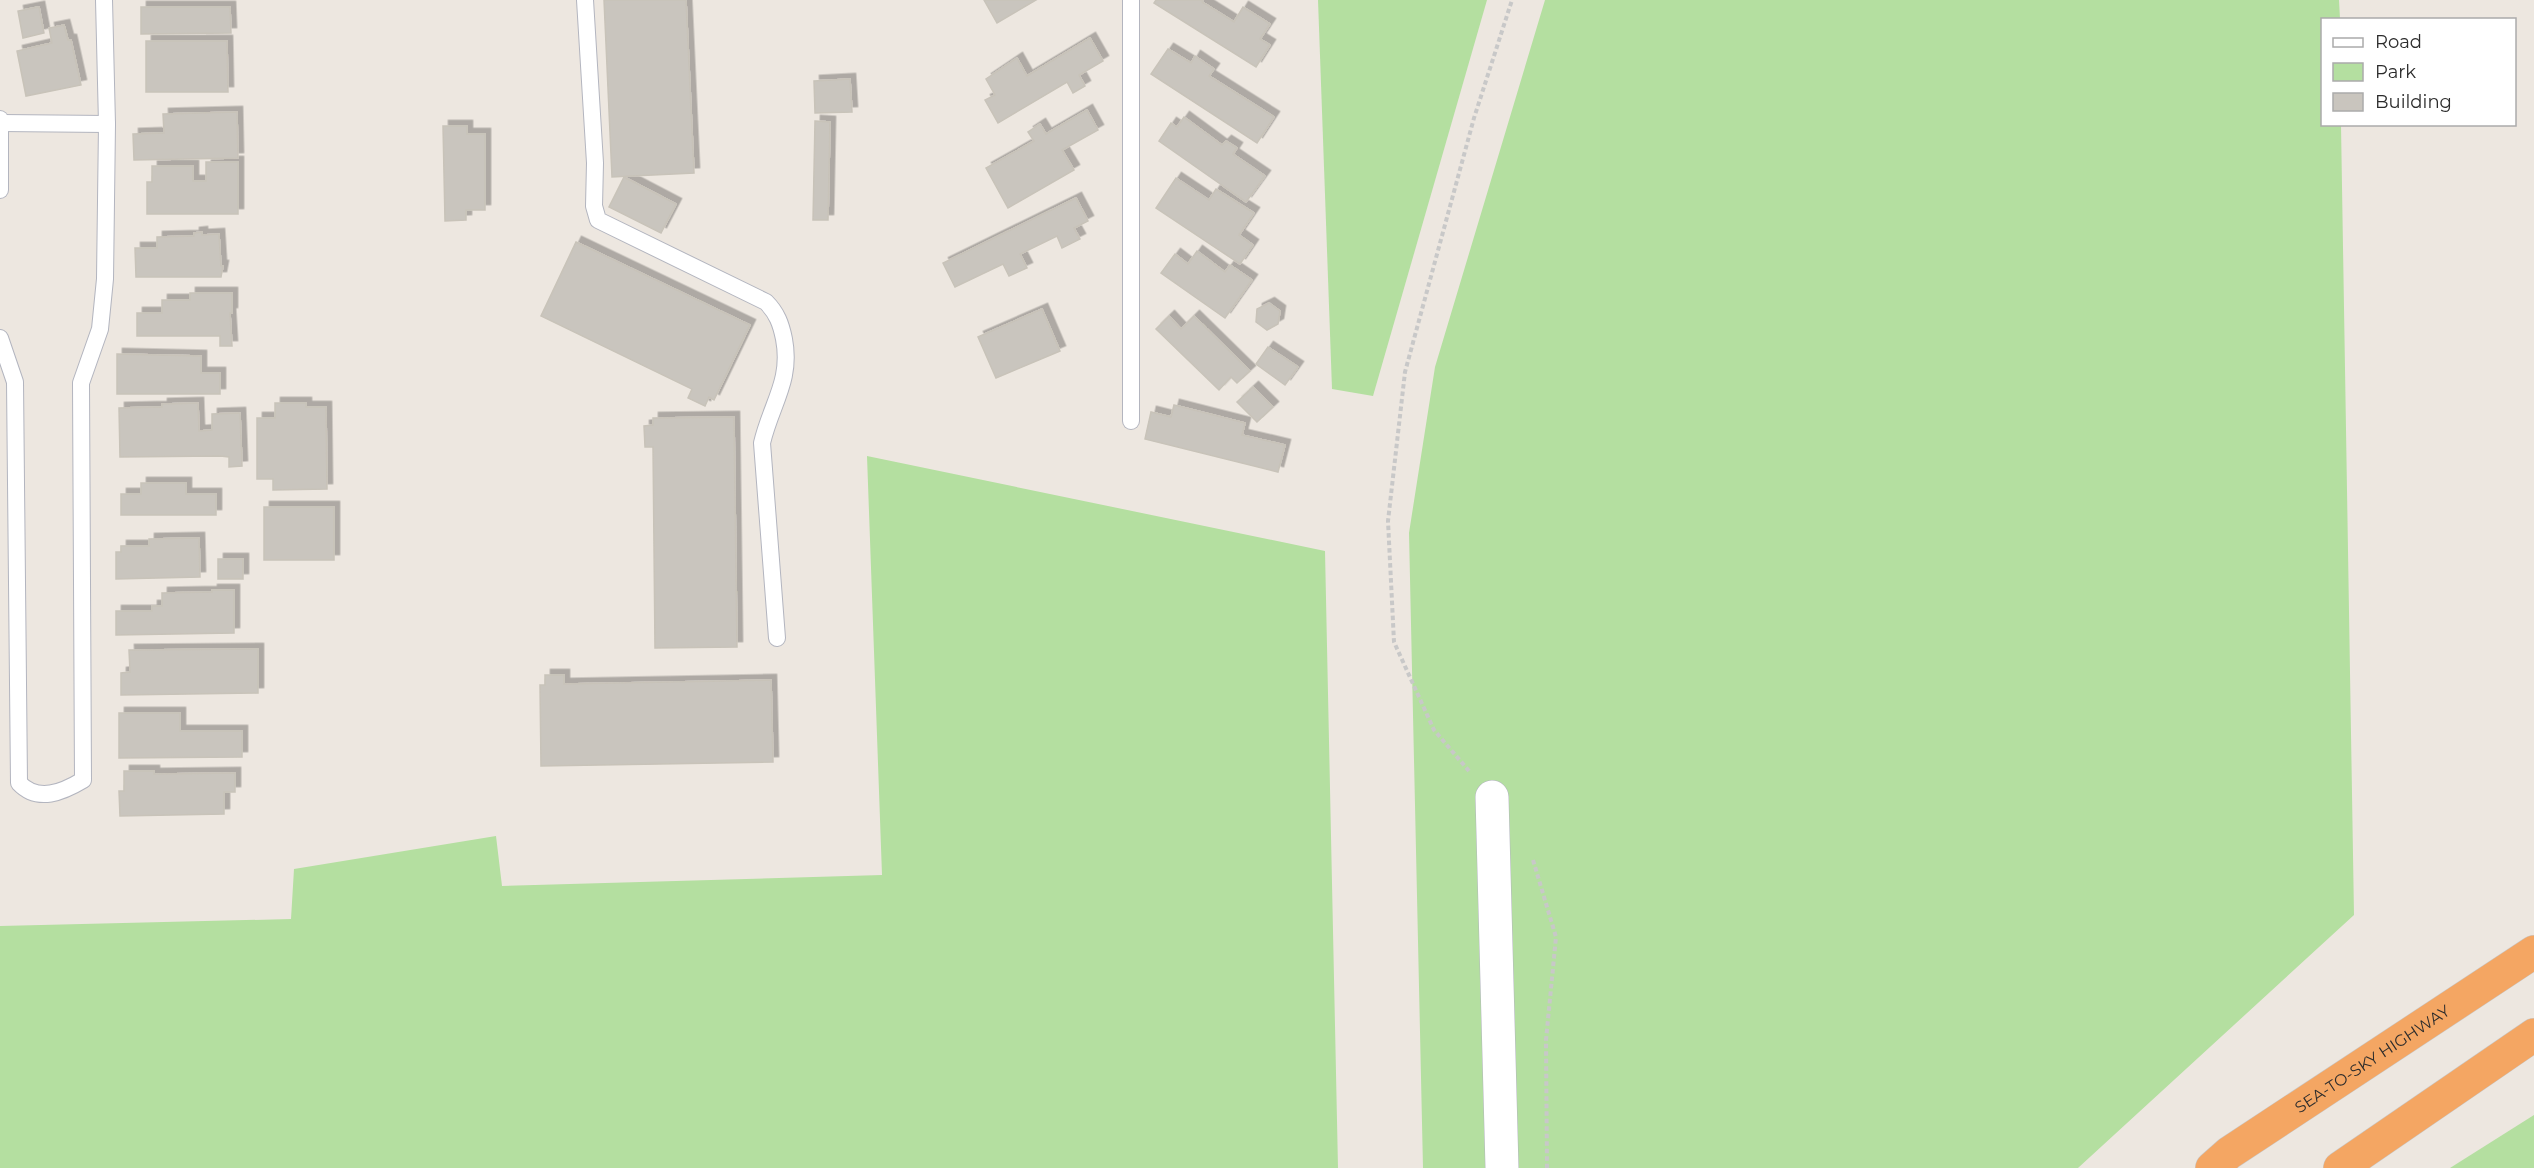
<svg xmlns="http://www.w3.org/2000/svg" width="2534" height="1168" viewBox="0 0 2534 1168" font-family="Montserrat,sans-serif">
<defs>
<filter id="shadow"><feDropShadow dx="5.5" dy="-5.5" stdDeviation="0" flood-color="#0004"/></filter>
</defs>
<rect width="100%" height="100%" fill="#ede7e0"/>
<g fill="#b4dfa0">
<polygon points="1318,0 1487,0 1373,396 1332,389"/>
<polygon points="1545,0 2339,0 2340,19 2322,20 2322,124 2341,125 2354,915 2078,1168 1423,1168 1409,533 1435,367"/>
<polygon points="867,456 1325,551 1338,1168 0,1168 0,926 291,919 294,869 496,836 502,886 882,875"/>
<polygon points="2534,1115 2534,1168 2450,1168"/>
</g>
<g fill="#c9c5be" stroke="#c8c3b9" stroke-width="1.5" filter="url(#shadow)">
<polygon points="604,0 686,0 694,173 612,177"/>
<polygon points="984,0 1036,0 997,23"/>
<polygon points="1156,0 1203,0 1202,2 1234,22 1243,7 1270,24 1260,39 1270,45 1256,67 1154,3"/>
<polygon points="39,7 44,33 23,38 18,11"/>
<polygon points="141,7 230,7 231,33 141,34"/>
<polygon points="64,25 68,40 71,40 81,85 26,96 17,51 52,43 49,28"/>
<polygon points="1090,38 1103,61 1079,75 1085,86 1073,93 1067,82 998,123 985,100 995,95 986,79 1017,58 1027,76"/>
<polygon points="146,41 227,41 228,92 146,92"/>
<polygon points="1168,49 1191,63 1195,56 1214,69 1209,76 1274,117 1257,143 1151,74"/>
<polygon points="850,79 852,112 815,113 814,81"/>
<polygon points="1087,110 1098,130 1062,150 1074,170 1008,208 986,168 1034,141 1028,132 1040,124 1046,134"/>
<polygon points="237,112 238,158 134,160 133,134 164,133 163,114"/>
<polygon points="1184,117 1222,145 1226,141 1237,148 1233,154 1265,176 1246,202 1159,141 1171,123 1177,127"/>
<polygon points="815,121 830,122 828,220 813,220"/>
<polygon points="443,126 467,126 467,134 485,134 485,210 466,210 466,220 445,221"/>
<polygon points="206,162 238,162 238,214 147,214 147,182 152,182 152,166 193,166 193,181 206,181"/>
<polygon points="624,177 676,204 661,233 609,207"/>
<polygon points="1176,178 1209,200 1216,189 1254,213 1239,235 1253,245 1240,264 1156,208"/>
<polygon points="1076,198 1088,221 1074,228 1080,239 1062,248 1057,236 1020,254 1027,268 1009,276 1003,264 955,287 943,263"/>
<polygon points="202,232 202,235 219,234 221,266 223,266 221,277 136,277 135,248 157,248 157,237 194,236 194,233"/>
<polygon points="576,242 750,325 714,400 709,397 705,406 688,398 692,389 541,316"/>
<polygon points="1197,251 1225,272 1230,265 1252,280 1225,318 1161,273 1175,254 1188,264"/>
<polygon points="190,293 232,293 232,313 230,313 232,346 220,346 220,336 137,336 137,313 162,313 162,300 190,300"/>
<polygon points="1269,303 1280,311 1278,324 1267,330 1256,322 1257,309"/>
<polygon points="1042,309 1060,351 996,378 978,337"/>
<polygon points="1169,316 1181,329 1194,316 1250,371 1237,383 1231,377 1219,390 1156,329"/>
<polygon points="1268,347 1298,367 1285,385 1256,364"/>
<polygon points="117,354 201,356 201,373 220,373 220,394 117,394"/>
<polygon points="1253,387 1273,407 1257,422 1237,402"/>
<polygon points="198,403 199,431 212,430 212,414 240,413 242,466 229,467 229,457 220,456 120,457 119,408 162,407 162,404"/>
<polygon points="275,403 306,403 306,407 326,407 327,489 273,490 273,479 257,479 257,418 275,418"/>
<polygon points="1174,405 1245,423 1242,435 1285,445 1278,472 1145,439 1151,412 1171,417"/>
<polygon points="734,417 737,647 655,648 653,447 645,447 644,426 653,425 653,418"/>
<polygon points="141,483 186,483 186,494 216,494 216,515 121,515 121,494 141,494"/>
<rect x="264" y="507" width="70" height="53"/>
<polygon points="199,538 200,577 116,579 116,552 121,552 121,546 149,546 149,539"/>
<rect x="218" y="559" width="25" height="20"/>
<polygon points="212,590 234,590 234,633 116,635 116,611 152,611 152,606 162,606 162,593 212,592"/>
<polygon points="258,649 258,693 121,695 121,673 130,672 129,650"/>
<polygon points="545,675 564,675 564,684 771,680 773,762 541,766 540,685 545,685"/>
<polygon points="119,713 180,713 180,731 242,731 242,757 119,758"/>
<polygon points="124,771 154,771 154,774 235,773 235,792 224,792 224,814 120,816 119,791 124,791"/>
</g>
<g fill="none" stroke-linecap="round" stroke-linejoin="round">
<g stroke="#b3b5bf" stroke-width="18">
<g id="lane">
<path d="M585,0L595,163L594,206L598,220L766,302C777,313 781,324 784,339C792,381 771,404 762,443L777,638"/>
<polyline points="1131,0 1131,421"/>
<polyline points="0,119 0,190"/>
<polyline points="1,123 107,124"/>
<path d="M0,338L15,382L19,783C38,803 63,792 83,780L81,383L100,329L105,279L107,124L104,0"/>
</g>
</g>
<g stroke="#b3b5bf" stroke-width="34">
<polyline id="street" points="1492,797 1502,1168"/>
</g>
<g stroke="#c8c8c8" stroke-width="34">
<g id="highway">
<path id="s1" d="M2212,1168L2229,1153L2534,952"/>
<polyline points="2340,1168 2534,1035"/>
</g>
</g>
<g stroke="#c8c8c8" stroke-width="4" stroke-dasharray="4.5 3" stroke-linecap="butt">
<polyline points="1469,771 1434,730 1394,642 1388,521 1405,372 1474,118 1512,0"/>
<polyline points="1533,860 1556,937 1546,1040 1547,1168"/>
</g>
<use href="#lane" stroke="#fff" stroke-width="16"/>
<use href="#street" stroke="#fff" stroke-width="33"/>
<use href="#highway" stroke="#f4a663" stroke-width="33"/>
</g>
<g text-anchor="middle" dominant-baseline="central" stroke-width="5" stroke-linejoin="round" paint-order="stroke">
<g font-size="16" fill="#2c2c2c" stroke="#fff">
<text stroke="none"><textPath href="#s1" startOffset="194">SEA-TO-SKY HIGHWAY</textPath></text>
</g>
</g>
<rect x="2321" y="18" width="195" height="108" fill="#ffffff" stroke="#ababab" stroke-width="1.5"/>
<rect x="2333" y="38" width="30" height="9" fill="#ffffff" stroke="#ababab" stroke-width="1.5"/>
<text x="2375" y="48" font-size="18" fill="#2c2c2c">Road</text>
<rect x="2333" y="63" width="30" height="18" fill="#b4dfa0" stroke="#ababab" stroke-width="1.5"/>
<text x="2375" y="78" font-size="18" fill="#2c2c2c">Park</text>
<rect x="2333" y="93" width="30" height="18" fill="#c9c5be" stroke="#ababab" stroke-width="1.5"/>
<text x="2375" y="108" font-size="18" fill="#2c2c2c">Building</text>
</svg>
